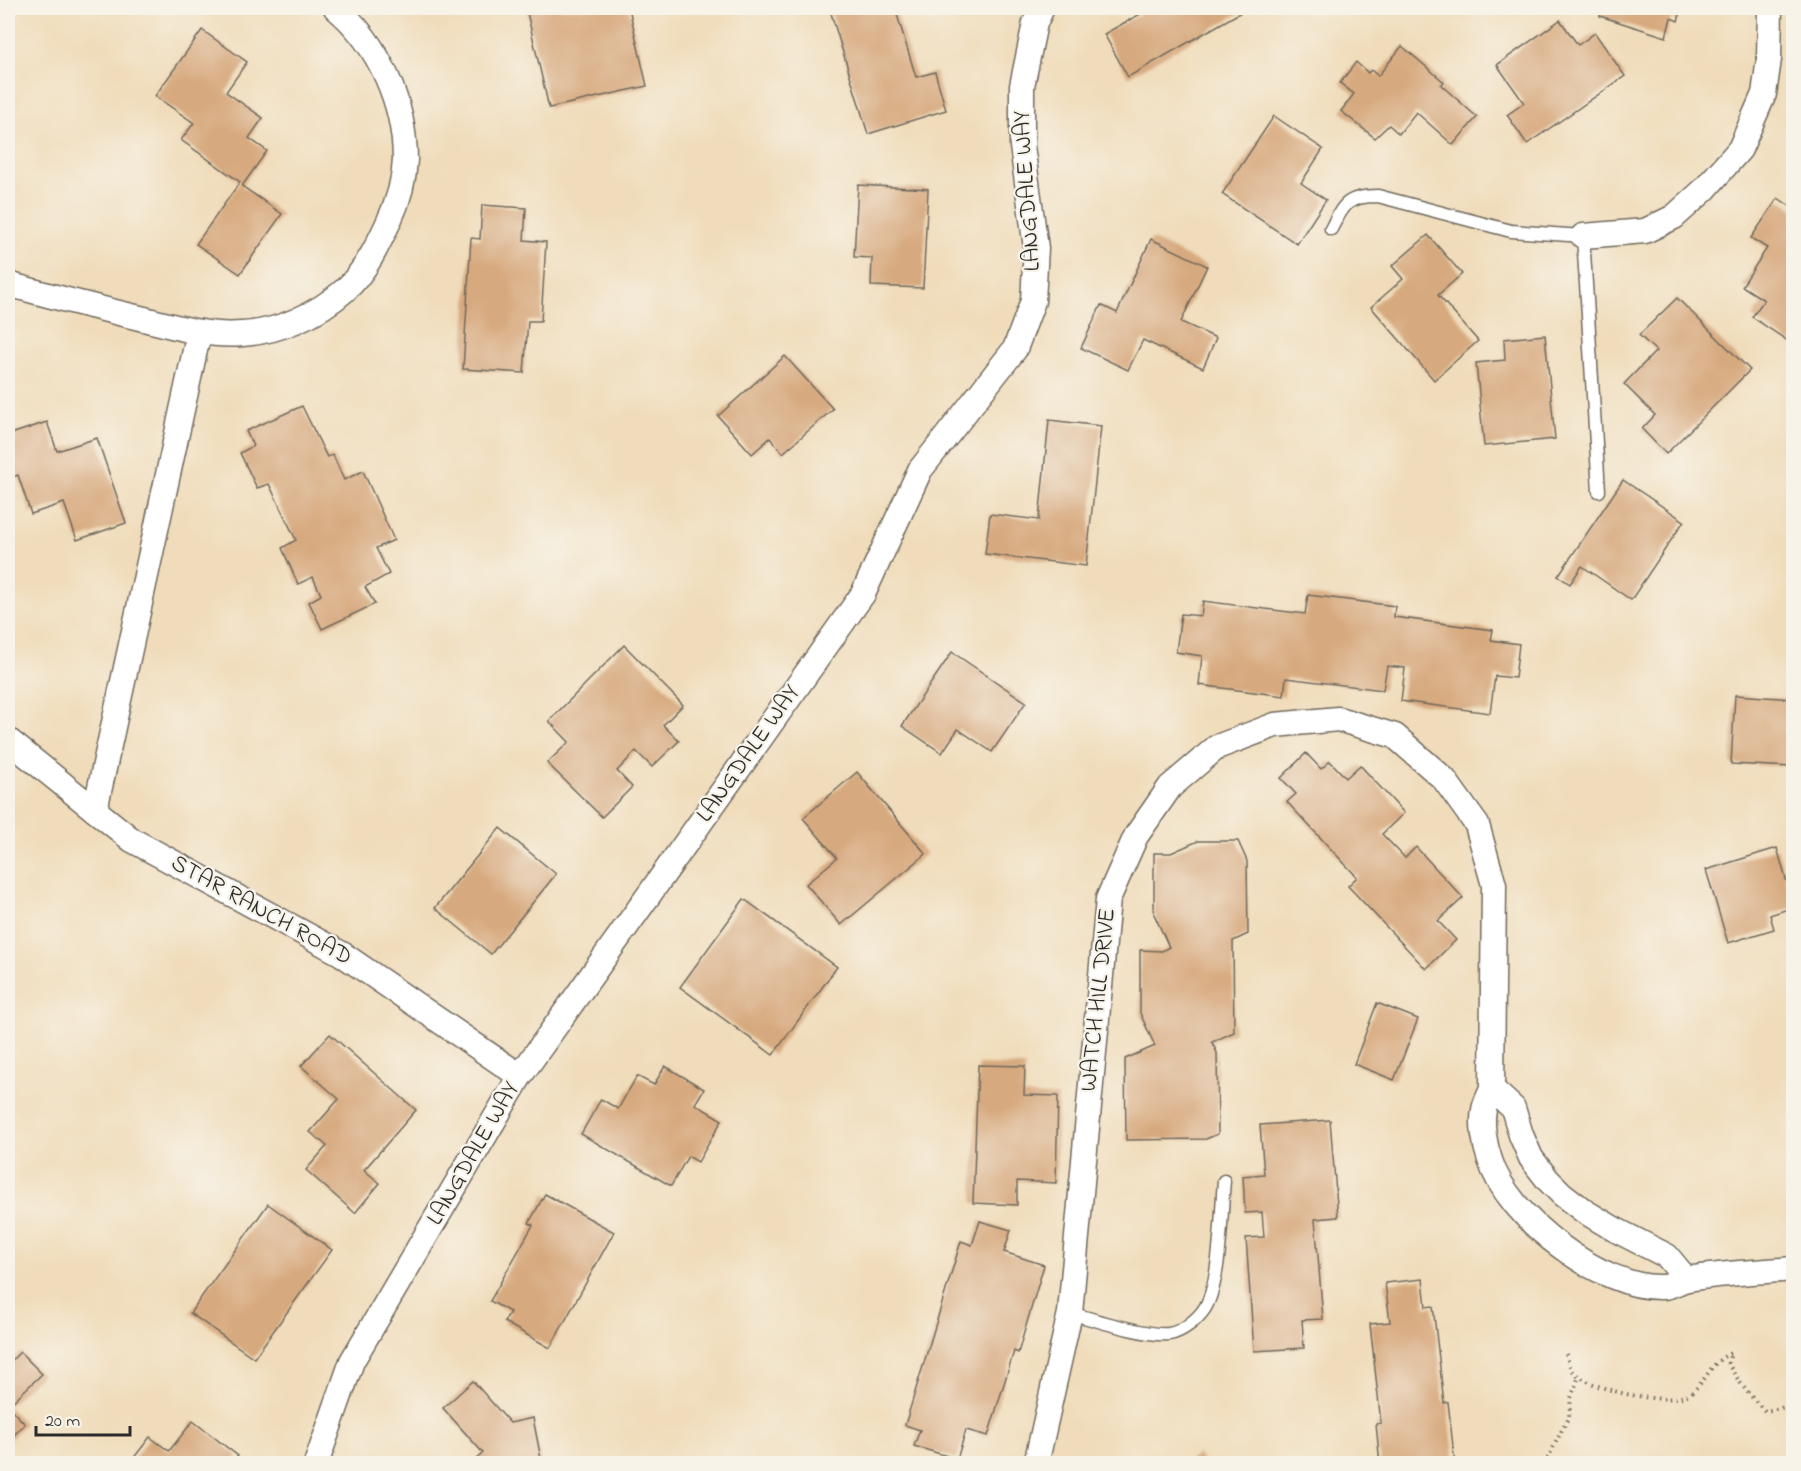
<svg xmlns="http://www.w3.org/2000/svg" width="1801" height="1471" viewBox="0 0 1801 1471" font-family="'Indie Flower',sans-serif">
<rect width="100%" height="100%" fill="#f7f3e8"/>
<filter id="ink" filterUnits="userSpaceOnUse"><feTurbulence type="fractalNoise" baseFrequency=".0167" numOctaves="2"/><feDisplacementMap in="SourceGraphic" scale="12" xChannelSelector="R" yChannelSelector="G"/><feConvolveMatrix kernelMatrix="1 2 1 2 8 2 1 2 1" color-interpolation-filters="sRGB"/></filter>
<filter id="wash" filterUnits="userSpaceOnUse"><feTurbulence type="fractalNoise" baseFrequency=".008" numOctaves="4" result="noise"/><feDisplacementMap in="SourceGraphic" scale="24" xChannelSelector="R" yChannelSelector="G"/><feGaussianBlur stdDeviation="1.35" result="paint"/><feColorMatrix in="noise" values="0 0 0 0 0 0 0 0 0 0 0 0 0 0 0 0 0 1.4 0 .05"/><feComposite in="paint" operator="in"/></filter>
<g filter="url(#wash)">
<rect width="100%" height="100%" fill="#f0dcba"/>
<g id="blocks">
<g fill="#d7a97e">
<polygon points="526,8 629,8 647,86 549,108"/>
<polygon points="840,8 874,8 876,13 895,8 916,77 935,72 946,110 868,134 830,10"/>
<polygon points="1151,8 1241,8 1243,11 1128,77 1104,34"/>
<polygon points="1603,8 1682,8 1678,21 1671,18 1666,37 1600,16"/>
<polygon points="1560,20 1578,45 1595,33 1625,76 1527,144 1507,115 1524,103 1497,65"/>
<polygon points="202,30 247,62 226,92 263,118 249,138 267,151 242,186 282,214 240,274 196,244 240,182 181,140 194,123 155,96"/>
<polygon points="1402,46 1444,82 1441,85 1477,117 1453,145 1416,112 1399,134 1389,125 1375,138 1341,111 1354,94 1340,83 1356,62 1368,73 1371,70 1378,76"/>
<polygon points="1274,116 1323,149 1301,183 1326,200 1297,244 1222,194"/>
<polygon points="858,185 928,189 923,288 871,286 872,258 854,257"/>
<polygon points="1778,198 1794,209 1794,345 1752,317 1764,300 1742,286 1767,248 1751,238"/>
<polygon points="482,205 526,208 524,240 546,242 541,321 528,321 524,373 463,369 471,238 480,239"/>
<polygon points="1428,235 1462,274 1438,295 1478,341 1434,380 1371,307 1403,279 1392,266"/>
<polygon points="1151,239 1207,266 1181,322 1216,338 1203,368 1143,340 1128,370 1081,348 1101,305 1117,313"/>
<polygon points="1677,298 1750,370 1666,454 1642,429 1655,415 1624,384 1656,351 1639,335"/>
<polygon points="1545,335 1555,439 1484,446 1476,363 1505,360 1504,339"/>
<polygon points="785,356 833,409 783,453 770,438 752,454 718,416"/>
<polygon points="302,406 327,457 333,455 344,480 363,471 394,540 376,548 389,574 365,587 375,604 322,629 309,602 321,595 313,577 298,584 282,548 296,540 269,484 257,488 240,453 253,446 246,431"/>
<polygon points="1049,420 1101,426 1086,566 985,554 990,514 1039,520"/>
<polygon points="47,422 57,451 97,438 126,523 77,540 64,503 31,514 18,475 8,479 8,426 11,434"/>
<polygon points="1623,480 1684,521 1631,600 1582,566 1570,584 1558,576"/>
<polygon points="1308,595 1395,606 1394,617 1493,630 1491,640 1519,644 1515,678 1495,676 1490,713 1401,701 1405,668 1387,666 1383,690 1286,678 1284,696 1199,685 1202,656 1176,652 1181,614 1201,616 1203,601 1305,614"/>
<polygon points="624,645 683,705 663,725 679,741 652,767 636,751 617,771 632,787 602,817 547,763 569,742 549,721"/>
<polygon points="952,652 1026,702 992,752 958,729 942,753 902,726"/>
<polygon points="1735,695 1794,699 1794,767 1731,764"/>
<polygon points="1306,753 1321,769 1330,761 1346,778 1360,765 1404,813 1382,834 1405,858 1416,847 1463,898 1438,921 1456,940 1426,969 1348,886 1357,877 1287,802 1296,794 1281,778"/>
<polygon points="857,772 926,854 841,925 806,884 837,858 803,818"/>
<polygon points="500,828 556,874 491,954 435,908"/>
<polygon points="1198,841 1238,841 1247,861 1248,934 1233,941 1234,1032 1212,1042 1217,1053 1218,1134 1206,1139 1126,1140 1125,1059 1155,1046 1140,1013 1140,950 1162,951 1169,947 1154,914 1154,853 1171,853"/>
<polygon points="1777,848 1794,907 1770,915 1774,929 1728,943 1706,870"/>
<polygon points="744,899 837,967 773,1055 680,987"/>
<polygon points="1377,1003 1418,1019 1394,1080 1354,1064"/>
<polygon points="330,1034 416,1110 364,1170 380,1183 355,1213 306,1170 327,1146 310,1132 339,1099 301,1066"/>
<polygon points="978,1065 1025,1066 1024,1095 1058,1096 1056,1183 1017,1181 1017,1205 973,1203"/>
<polygon points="665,1066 704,1089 695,1104 722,1120 698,1162 688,1156 671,1186 581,1134 601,1099 618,1109 637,1076 654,1085"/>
<polygon points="1330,1120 1338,1217 1315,1219 1323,1319 1302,1320 1304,1348 1254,1351 1246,1238 1264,1237 1262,1212 1245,1213 1243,1176 1264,1174 1260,1125"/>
<polygon points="545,1194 614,1232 550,1348 504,1322 510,1312 490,1301 533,1225 529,1223"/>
<polygon points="268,1204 332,1250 254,1358 190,1313"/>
<polygon points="980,1221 1011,1230 1004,1252 1044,1265 1018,1353 1014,1351 988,1436 966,1430 957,1459 914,1446 920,1430 905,1425 961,1241 972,1245"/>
<polygon points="1423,1279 1426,1307 1433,1306 1444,1403 1448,1402 1455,1464 1380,1464 1376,1424 1381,1423 1370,1324 1390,1322 1385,1283"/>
<polygon points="20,1352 42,1374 8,1406 25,1424 8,1441 8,1364"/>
<polygon points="473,1381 510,1423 533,1418 542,1464 471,1464 483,1453 443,1408"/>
<polygon points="193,1421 238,1456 232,1464 129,1464 150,1437 169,1451"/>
<polygon points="1197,1454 1206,1464 1187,1464"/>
</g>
</g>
</g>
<g filter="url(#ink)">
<use href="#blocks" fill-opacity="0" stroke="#70695d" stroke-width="1.5"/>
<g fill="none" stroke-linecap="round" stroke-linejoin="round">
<g stroke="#70695d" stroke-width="15">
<g id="service">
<path d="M1331,229C1344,203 1348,196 1378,196L1511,231L1583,236L1599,491"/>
<path d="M1070,1313C1092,1319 1149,1337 1169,1334C1182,1332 1198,1319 1205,1308C1221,1281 1221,1213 1224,1181"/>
</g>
</g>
<g stroke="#70695d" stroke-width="27">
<g id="minor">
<polyline points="1583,236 1645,231 1674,217 1705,189 1740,149 1764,94 1769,59 1770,8"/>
<path d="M8,284C53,297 98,308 144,319C176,327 209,337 242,334C279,332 318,314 345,290C365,272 378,245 389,221C398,202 404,182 405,160C405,104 379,44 336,8"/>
<polyline points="8,740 132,840 342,954 520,1076"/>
<polyline points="95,810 199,332"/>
<polyline points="1492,1089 1513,1108 1521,1135 1531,1158 1548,1180 1562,1194 1584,1211 1614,1229 1667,1256 1686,1279"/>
<polyline points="316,1464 352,1361 520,1076 863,594 920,470 1015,349 1033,301 1036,248 1022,146 1022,86 1035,23 1042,8"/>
<path d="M1036,1464L1070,1313L1108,899L1136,836L1170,787L1217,747L1275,725L1338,719L1395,736L1444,779L1477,825L1494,885L1492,1089C1489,1096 1485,1103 1484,1110C1481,1125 1485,1146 1490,1160C1507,1217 1602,1290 1663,1287C1671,1287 1680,1280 1688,1279C1723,1273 1759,1272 1794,1269"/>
</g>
</g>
<g stroke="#70695d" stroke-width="4" stroke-dasharray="1.5 4.5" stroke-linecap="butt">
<path d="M1566,1354C1568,1359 1569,1367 1573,1371C1588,1390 1673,1409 1692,1392C1708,1379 1710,1362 1731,1353L1728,1363C1738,1382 1750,1396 1765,1411L1781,1408L1794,1402"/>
<polyline points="1545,1464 1569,1416 1571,1398 1579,1376"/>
</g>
<use href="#service" stroke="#fff" stroke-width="12"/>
<use href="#minor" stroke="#fff" stroke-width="24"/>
</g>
</g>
<g text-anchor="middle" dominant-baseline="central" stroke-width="4.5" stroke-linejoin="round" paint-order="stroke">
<g font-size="24" fill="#2b2b2b" stroke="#f7f3e8">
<text transform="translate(1028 191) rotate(-94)">LANGDALE WAY</text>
<text transform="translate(749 754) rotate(-55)">LANGDALE WAY</text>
<text transform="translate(261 911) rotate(29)">STAR RANCH ROAD</text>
<text transform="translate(1099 1000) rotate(-84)">WATCH HILL DRIVE</text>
<text transform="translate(474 1154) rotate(-60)">LANGDALE WAY</text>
</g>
</g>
<rect width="1801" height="1471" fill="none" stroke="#f7f3e8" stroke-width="30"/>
<path d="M36 1426v9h94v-9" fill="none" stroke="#2b2b2b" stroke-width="3"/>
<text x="45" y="1426" font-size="18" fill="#2b2b2b" stroke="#f7f3e8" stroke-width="4.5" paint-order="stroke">20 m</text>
</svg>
